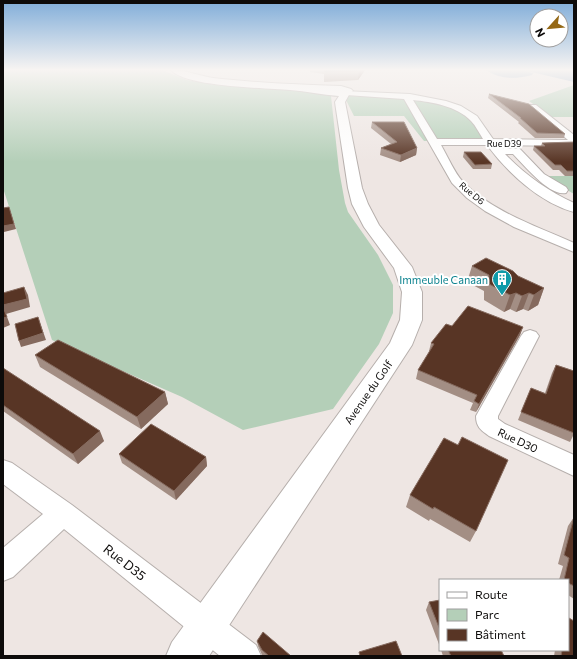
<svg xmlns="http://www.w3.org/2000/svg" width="577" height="659" viewBox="0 0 577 659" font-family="Commissioner,sans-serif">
<rect width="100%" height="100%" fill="#eee6e3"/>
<g fill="#b4cfb8">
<polygon points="3,70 162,70 187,80 216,85 304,91 331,96 339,170 345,203 348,212 378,255 393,285 393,313 379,344 333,409 243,430 182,397 52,340 3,188"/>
<polygon points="574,85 574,117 552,117 529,101"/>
<path d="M349,96C380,97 444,96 468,118C474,124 479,134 484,141H424L404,116H354L346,100Z"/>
<polygon points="543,176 574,176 574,194"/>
</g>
<path fill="#84a3c2" d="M486,70H574V82L523,70L533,73L532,75C516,79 501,80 486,70Z"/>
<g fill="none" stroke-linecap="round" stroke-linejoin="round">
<g stroke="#b6afac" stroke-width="2">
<g id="minor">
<path d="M343,91L410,94L446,101L461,106L477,116L493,139L568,140L529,107L530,105H536L574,135V146L498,145L500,148L520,149L544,174L566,187L568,190L566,193C550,197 524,165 513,154H505C525,175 548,191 574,203V212C540,203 507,172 487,145H441C448,157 454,172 463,182C491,211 538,227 574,243V252L514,227L485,211L467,198L452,183L404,99L346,95H343ZM413,100C432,102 457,106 471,121C476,126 479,133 483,139H437Z"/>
<path d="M530,330L536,332L539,336L498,416V419L505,424L574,455V476L489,436C481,430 476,427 476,416L521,336L524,332Z"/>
<polygon points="3,460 12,463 72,505 256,645 261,656 220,656 64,529 13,577 3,581 3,548 43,514 3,484"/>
</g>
</g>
<g stroke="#b6afac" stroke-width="2">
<path id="major" d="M171,70C188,70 204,78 222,79C261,83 301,85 341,86L351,89L353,91L350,93L345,102L362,188L368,204L379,225L412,267L422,292V320L412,345L209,656H166L172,642L390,343L400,320L402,292L394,268L364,227L352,204L348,188L336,109L335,102L339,96C322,95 306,91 290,90C267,88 185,87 171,70Z"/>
</g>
<use href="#minor" fill="#fff" fill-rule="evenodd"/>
<use href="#major" fill="#fff" fill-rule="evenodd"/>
</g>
<g fill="#a38e84">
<polygon points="310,70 365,70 358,80 324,82 324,74 310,72"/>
<polygon points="489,94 565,134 564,138 535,138 518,123 519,122 488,98"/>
<polygon points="372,122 417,148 416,155 400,162 380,155 381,148 391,144 371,128"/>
<polygon points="574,142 574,176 565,176 559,170 553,170 533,150 534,146 541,146 542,143"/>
<polygon points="464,152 492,164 491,169 473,169 463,157"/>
<polygon points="472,266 518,276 544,288 538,305 528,311 523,309 516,312 510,309 504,312 484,300 484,291 467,282"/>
<polygon points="452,326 523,327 520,335 476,412 470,410 473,403 416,379 418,370 430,351 429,351 431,343"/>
<polygon points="35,355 165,392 168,404 141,429 40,367"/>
<polygon points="556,365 574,371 574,434 570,442 518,420 531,388 545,393 552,373"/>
<polygon points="3,368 104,441 78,464 3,411"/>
<polygon points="458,445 476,531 470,542 430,519 429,521 406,507 410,495"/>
<polygon points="119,454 206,457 207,466 176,500 122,463"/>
<polygon points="574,517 574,599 568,595 568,580 559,580 563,566 558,564 568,526"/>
<polygon points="440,600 440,647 426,610 429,602"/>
<polygon points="569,618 574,656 554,656 555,650 568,650 568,619"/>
<polygon points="257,641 291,656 264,656 262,655 258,646"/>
<polygon points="441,650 501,650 504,656 443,656"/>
</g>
<g fill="#856a5e">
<polygon points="359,70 365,70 358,80 359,71"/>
<polygon points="417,148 416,155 400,162 401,155"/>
<polygon points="9,207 16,229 4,232 3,229 3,226"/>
<polygon points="24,287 28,295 30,307 6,314 10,325 3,328 3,305"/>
<polygon points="544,288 538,305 528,311 534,295"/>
<polygon points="516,293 510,309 504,312 510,295"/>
<polygon points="529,293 523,309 516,312 522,296"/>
<polygon points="38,317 46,340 21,347 19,341"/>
<polygon points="523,327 520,335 476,412 479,404"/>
<polygon points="165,392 168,404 141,429 137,417"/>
<polygon points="100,431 104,441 78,464 73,454"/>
<polygon points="206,457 207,466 176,500 174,491"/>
</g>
<g fill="#583525" stroke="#856a5e">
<polygon points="324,70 359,70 359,71 325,72"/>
<polygon points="489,94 529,104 565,134 537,133 520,118 521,118"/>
<polygon points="372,122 404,122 417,148 401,155 381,148 397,142"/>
<polygon points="574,142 574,171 567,171 561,165 555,165 534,146 545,146 542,143"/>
<polygon points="464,152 481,152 492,164 475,165"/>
<polygon points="9,207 14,224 3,226 3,208"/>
<polygon points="486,258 513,271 518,276 544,288 534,295 529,293 522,296 516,293 510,295 489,284 489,275 472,266"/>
<polygon points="24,287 27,299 3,305 3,293"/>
<polygon points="468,306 523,327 479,404 474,401 477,395 418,370 434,344 431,343 446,324 452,326"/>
<polygon points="3,307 7,317 3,318"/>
<polygon points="38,317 43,333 19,341 15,324"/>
<polygon points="58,340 165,392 137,417 35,355"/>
<polygon points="556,365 574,371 574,433 521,412 531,388 546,394"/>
<polygon points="3,368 100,431 73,454 3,405"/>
<polygon points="151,424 206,457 174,491 119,454"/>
<polygon points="462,437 508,460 476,531 434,507 433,509 410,495 444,438 458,445"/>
<polygon points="574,517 574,586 568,583 568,580 564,580 569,558 564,555"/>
<polygon points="440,600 440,630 429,602"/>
<polygon points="569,618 574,621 574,656 561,656 562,650 568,650 568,622"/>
<polygon points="263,632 291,656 269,656 262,650 257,641"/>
<polygon points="396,641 402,656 360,656 359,652"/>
<polygon points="448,650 501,650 504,656 451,656"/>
</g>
<linearGradient id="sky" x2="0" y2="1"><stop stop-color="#80add9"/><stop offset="0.43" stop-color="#f7f4f2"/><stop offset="1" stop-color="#f7f4f2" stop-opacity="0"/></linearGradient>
<rect width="577" height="162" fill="url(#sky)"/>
<defs>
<g id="building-pin" transform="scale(1)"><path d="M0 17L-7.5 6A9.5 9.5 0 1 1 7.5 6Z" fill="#0f9aa8" stroke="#fff"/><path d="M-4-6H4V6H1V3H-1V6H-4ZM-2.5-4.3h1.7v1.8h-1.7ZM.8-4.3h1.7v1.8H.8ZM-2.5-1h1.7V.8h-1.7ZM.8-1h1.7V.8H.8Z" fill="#fff"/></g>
</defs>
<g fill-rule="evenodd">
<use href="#building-pin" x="502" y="279"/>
</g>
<g text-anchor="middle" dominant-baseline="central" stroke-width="4" stroke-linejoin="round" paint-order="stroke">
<g font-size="9" fill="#0d0b0a" stroke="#fff">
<text x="504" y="143">Rue D39</text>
<text transform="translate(472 193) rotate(40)">Rue D6</text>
</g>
<g font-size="11" fill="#0d838f" stroke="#fff" text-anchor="end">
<text x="488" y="279">Immeuble Canaan</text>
</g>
<g font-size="11" fill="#0d0b0a" stroke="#fff">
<text transform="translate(368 392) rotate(-55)">Avenue du Golf</text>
<text transform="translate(518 440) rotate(25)">Rue D30</text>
</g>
<g font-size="13" fill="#0d0b0a" stroke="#fff">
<text transform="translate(125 562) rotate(38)">Rue D35</text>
</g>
</g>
<rect width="577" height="659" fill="none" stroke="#0d0b0a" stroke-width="8"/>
<rect x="439" y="579" width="130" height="72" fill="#ffffff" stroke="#9e9d9d"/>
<rect x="447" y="592" width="20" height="6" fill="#ffffff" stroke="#9e9d9d"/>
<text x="475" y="599" font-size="12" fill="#0d0b0a">Route</text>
<rect x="447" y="609" width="20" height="12" fill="#b4cfb8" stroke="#9e9d9d"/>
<text x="475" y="619" font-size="12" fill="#0d0b0a">Parc</text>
<rect x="447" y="629" width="20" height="12" fill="#583525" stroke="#9e9d9d"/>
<text x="475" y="639" font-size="12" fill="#0d0b0a">Bâtiment</text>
<g transform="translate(549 28) rotate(243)"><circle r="19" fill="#ffffff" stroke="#9e9d9d"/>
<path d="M0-3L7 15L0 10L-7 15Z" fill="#956815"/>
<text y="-6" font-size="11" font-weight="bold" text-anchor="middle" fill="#0d0b0a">N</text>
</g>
</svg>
